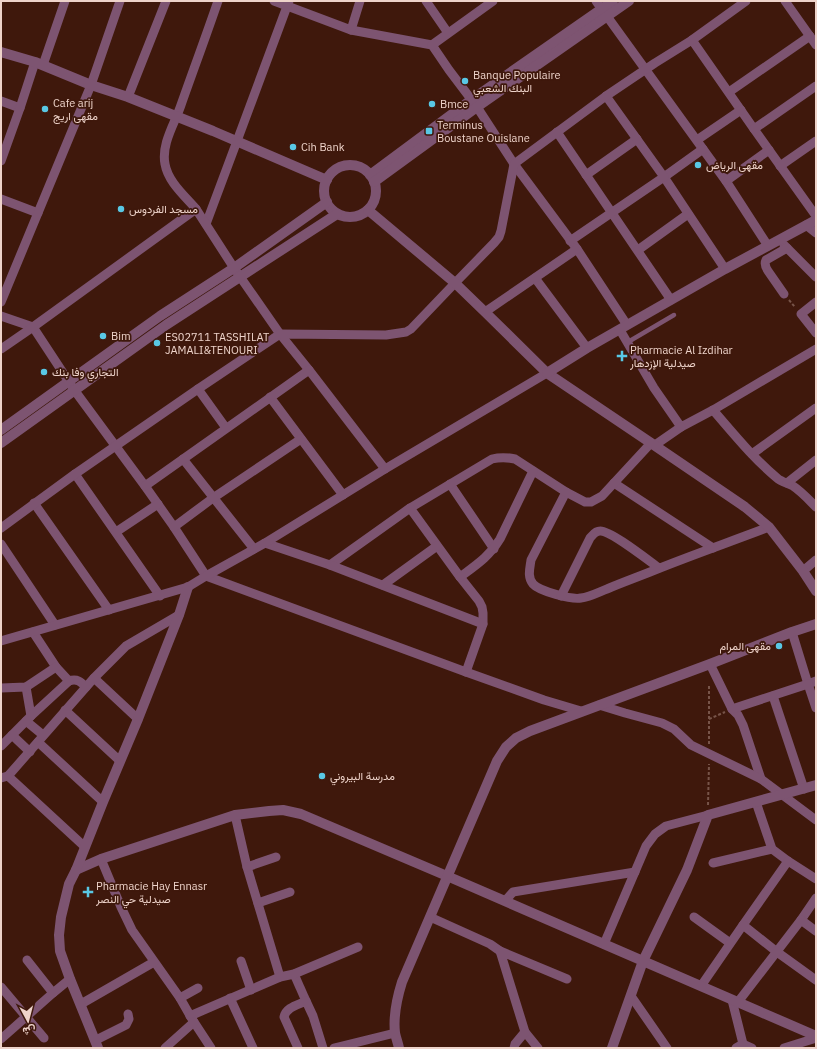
<svg xmlns="http://www.w3.org/2000/svg" width="817" height="1049" viewBox="0 0 817 1049" font-family="'IBM Plex Sans',Vazirmatn,sans-serif">
<rect width="100%" height="100%" fill="#3f180c"/>
<g fill="none" stroke-linecap="round" stroke-linejoin="round">
<g stroke="#775449" stroke-width="2" stroke-dasharray="3 2" stroke-linecap="butt">
<polyline points="789,300 795,307"/>
<polyline points="709,719 725,712"/>
<polyline points="709,744 709,686"/>
<polyline points="708,805 709,764"/>
</g>
<polyline stroke="#7d5471" stroke-width="4.5" points="628,342 674,315"/>
<g stroke="#7d5471" stroke-width="9">
<polyline points="274,1 351,30 432,45 449,70 477,107 514,164 577,249 627,325"/>
<polyline points="426,1 448,33"/>
<polyline points="596,1 726,181 768,246"/>
<polyline points="785,1 816,45"/>
<polyline points="351,30 360,1"/>
<polyline points="692,40 754,129"/>
<polyline points="432,45 493,1"/>
<polyline points="43,65 65,1"/>
<polyline points="816,86 754,129 816,216"/>
<polyline points="729,92 810,36"/>
<polyline points="128,97 166,1"/>
<polyline points="1,101 20,108"/>
<polyline points="557,132 671,300"/>
<polyline points="697,140 741,110"/>
<polyline points="703,149 664,177 725,269"/>
<polyline points="1,161 20,108 35,62"/>
<polyline points="780,166 816,141"/>
<polyline points="586,175 637,139"/>
<polyline points="726,181 769,150"/>
<polyline points="1,199 38,213"/>
<path d="M196,209C185,196 168,182 165,164C161,144 175,123 181,105C193,71 206,36 218,1"/>
<polyline points="206,224 237,141 289,1"/>
<polyline points="806,225 816,233"/>
<polyline points="570,241 664,177 606,96"/>
<polyline points="784,245 816,277"/>
<polyline points="638,250 688,214"/>
<polyline points="535,278 587,348"/>
<path d="M784,294L768,271C766,268 764,264 766,260L787,248"/>
<polyline points="1,302 91,85 120,1"/>
<polyline points="816,302 801,314 816,333"/>
<polyline points="485,312 577,249"/>
<polyline points="1,316 33,327 75,391 145,486 174,527 206,576 466,672 544,700 581,711"/>
<polyline points="620,330 654,388 681,427 713,410 816,349"/>
<polyline points="1,349 33,327 196,209 234,268 280,334 309,370 385,469"/>
<polyline points="198,389 226,428"/>
<polyline points="270,397 343,495"/>
<path d="M713,410C733,433 753,458 777,478C781,482 788,483 793,486C802,492 809,500 816,507"/>
<polyline points="655,445 681,427"/>
<polyline points="752,454 816,408"/>
<polyline points="183,459 254,549"/>
<polyline points="75,474 160,596"/>
<polyline points="614,483 713,548"/>
<polyline points="787,483 816,460"/>
<polyline points="450,484 494,549"/>
<polyline points="145,486 309,370"/>
<path d="M566,492L531,560C530,568 527,577 533,584C539,591 572,600 581,598C590,597 599,592 607,589C621,583 635,578 650,572C689,556 730,542 769,527"/>
<polyline points="34,503 109,610"/>
<path d="M410,508L492,459C500,457 506,457 515,459L566,492L585,502H591L602,496L651,443"/>
<polyline points="174,527 213,498 301,439"/>
<polyline points="1,528 75,474 198,389 280,334 386,335 406,332 411,329 455,283 494,243 499,237 501,231 514,164 606,96 655,63 692,40 746,1"/>
<polyline points="116,532 158,504"/>
<polyline points="265,543 330,565 410,508 460,577 479,601 482,607 483,613 483,624 466,672"/>
<polyline points="1,544 55,625"/>
<polyline points="330,565 483,624"/>
<polyline points="803,571 816,560"/>
<path d="M460,577C476,565 489,557 500,539L533,471"/>
<polyline points="383,585 437,546"/>
<path d="M561,596L590,538C593,535 595,531 600,531C610,530 649,561 659,568"/>
<path d="M33,632L56,667L69,681C77,678 81,682 86,687"/>
<polyline points="792,632 808,684 816,681"/>
<polyline points="1,641 188,587 206,576 265,543 385,469 547,373"/>
<polyline points="710,664 732,709 738,715 743,725 761,779"/>
<polyline points="94,678 138,719"/>
<polyline points="26,687 31,716"/>
<polyline points="1,688 26,687 56,667"/>
<polyline points="773,696 804,789"/>
<polyline points="599,705 625,713 662,723 674,729 691,745 761,779 816,820"/>
<polyline points="732,709 808,684 816,708"/>
<polyline points="65,710 120,761"/>
<polyline points="26,721 43,735"/>
<polyline points="12,735 30,752"/>
<polyline points="38,742 103,802"/>
<polyline points="1,746 31,716 69,681"/>
<polyline points="8,776 94,678 126,646 179,615"/>
<polyline points="1,778 8,776 85,847"/>
<polyline points="756,802 772,849 788,861 816,879"/>
<polyline points="235,815 247,867 280,977"/>
<polyline points="101,859 121,907 132,930 180,998 192,1019 211,1048"/>
<polyline points="713,863 772,849"/>
<polyline points="247,867 276,857"/>
<polyline points="505,901 513,892 635,872"/>
<polyline points="258,903 290,892"/>
<polyline points="430,917 490,944 500,951"/>
<polyline points="694,917 730,943"/>
<polyline points="801,920 816,898"/>
<polyline points="743,925 788,861"/>
<polyline points="604,944 646,846 655,834 666,826 708,815"/>
<polyline points="27,960 53,993"/>
<polyline points="241,961 251,990"/>
<polyline points="294,974 306,1001"/>
<polyline points="701,986 743,925 777,952 816,980"/>
<polyline points="1,987 44,1038"/>
<polyline points="631,996 667,1048"/>
<polyline points="180,998 198,988"/>
<polyline points="230,998 253,1048"/>
<polyline points="732,1000 743,1044"/>
<polyline points="738,1002 801,920 816,931"/>
<polyline points="81,1004 154,962"/>
<polyline points="190,1016 280,977 294,974 358,947"/>
<polyline points="525,1032 538,1048"/>
<polyline points="1,1039 53,993 70,979"/>
<polyline points="96,1040 126,1025 129,1019 128,1014"/>
<polyline points="165,1048 194,1022"/>
<path d="M298,1048L284,1017C286,1007 298,1005 306,1001L313,1016L323,1048"/>
<polyline points="334,1048 395,1033"/>
<polyline points="514,1048 515,1044 525,1032 500,951 567,979"/>
<polyline points="736,1048 743,1044 752,1048"/>
<polyline points="784,1048 816,1038"/>
</g>
<g stroke="#7d5471" stroke-width="10">
<polyline points="1,52 35,62 91,85 128,97 213,131 327,180"/>
<circle cx="350" cy="191" r="26"/>
<polyline points="370,175 471,100 613,1"/>
<polyline points="374,182 477,107 629,1"/>
<polyline points="368,210 455,283 485,312 547,373 651,443 745,507 769,527 803,571 816,591"/>
<polyline points="547,373 587,348 725,269 816,220"/>
<polyline points="1,430 160,316 234,268 327,202"/>
<polyline points="1,443 166,325 337,214"/>
<polyline points="76,870 101,859 235,815 269,811 283,810 301,814 447,876 816,1036"/>
<polyline points="98,1048 70,979 60,951 59,935 61,917 69,884 76,870 103,802 138,719 179,615 188,587"/>
<path d="M399,1048C398,1043 396,1038 395,1033C393,1015 397,998 402,982L497,761L506,747L516,738L530,731L710,664L792,632L816,624"/>
<polyline points="612,1048 643,961 687,870 708,815 816,785"/>
</g>
</g>
<g fill="#59c8e5" stroke="#3f180c" stroke-width="1.5">
<circle cx="465" cy="81" r="4"/>
<circle cx="432" cy="104" r="4"/>
<circle cx="45" cy="109" r="4"/>
<rect x="425" y="127" width="8" height="8" rx="2"/>
<circle cx="293" cy="147" r="4"/>
<circle cx="698" cy="165" r="4"/>
<circle cx="121" cy="209" r="4"/>
<circle cx="103" cy="336" r="4"/>
<circle cx="157" cy="343" r="4"/>
<path d="M620 350h4v4h4v4h-4v4h-4v-4h-4v-4h4z"/>
<circle cx="44" cy="372" r="4"/>
<circle cx="779" cy="646" r="4"/>
<circle cx="322" cy="776" r="4"/>
<path d="M86 886h4v4h4v4h-4v4h-4v-4h-4v-4h4z"/>
</g>
<g text-anchor="middle" dominant-baseline="central" stroke-width="3.5" stroke-linejoin="round" paint-order="stroke">
<g font-size="11" fill="#eed3ca" stroke="#3f180c" text-anchor="start">
<text x="473" y="75">Banque Populaire<tspan x="473" dy="13">البنك الشعبي</tspan></text>
<text x="53" y="103">Cafe arij<tspan x="53" dy="13">مقهى اريج</tspan></text>
<text x="440" y="104">Bmce</text>
<text x="437" y="125">Terminus<tspan x="437" dy="13">Boustane Ouislane</tspan></text>
<text x="301" y="147">Cih Bank</text>
<text x="706" y="165">مقهى الرياض</text>
<text x="129" y="209">مسجد الفردوس</text>
<text x="111" y="336">Bim</text>
<text x="165" y="337">ES02711 TASSHILAT<tspan x="165" dy="13">JAMALI&amp;TENOURI</tspan></text>
<text x="630" y="350">Pharmacie Al Izdihar<tspan x="630" dy="13">صيدلية الإزدهار</tspan></text>
<text x="52" y="372">التجاري وفا بنك</text>
<text x="771" y="646" text-anchor="end">مقهى المرام</text>
<text x="330" y="776">مدرسة البيروني</text>
<text x="96" y="886">Pharmacie Hay Ennasr<tspan x="96" dy="13">صيدلية حي النصر</tspan></text>
</g>
</g>
<rect width="817" height="1049" fill="none" stroke="#eed3ca" stroke-width="4"/>
<g transform="translate(28 1021) rotate(173)" stroke="#3f180c" stroke-width="3" paint-order="stroke">
<path d="M0-3L7 15L0 10L-7 15Z" fill="#eed3ca"/>
<text y="-6" font-size="11" font-weight="bold" text-anchor="middle" fill="#eed3ca">ش</text>
</g>
</svg>
